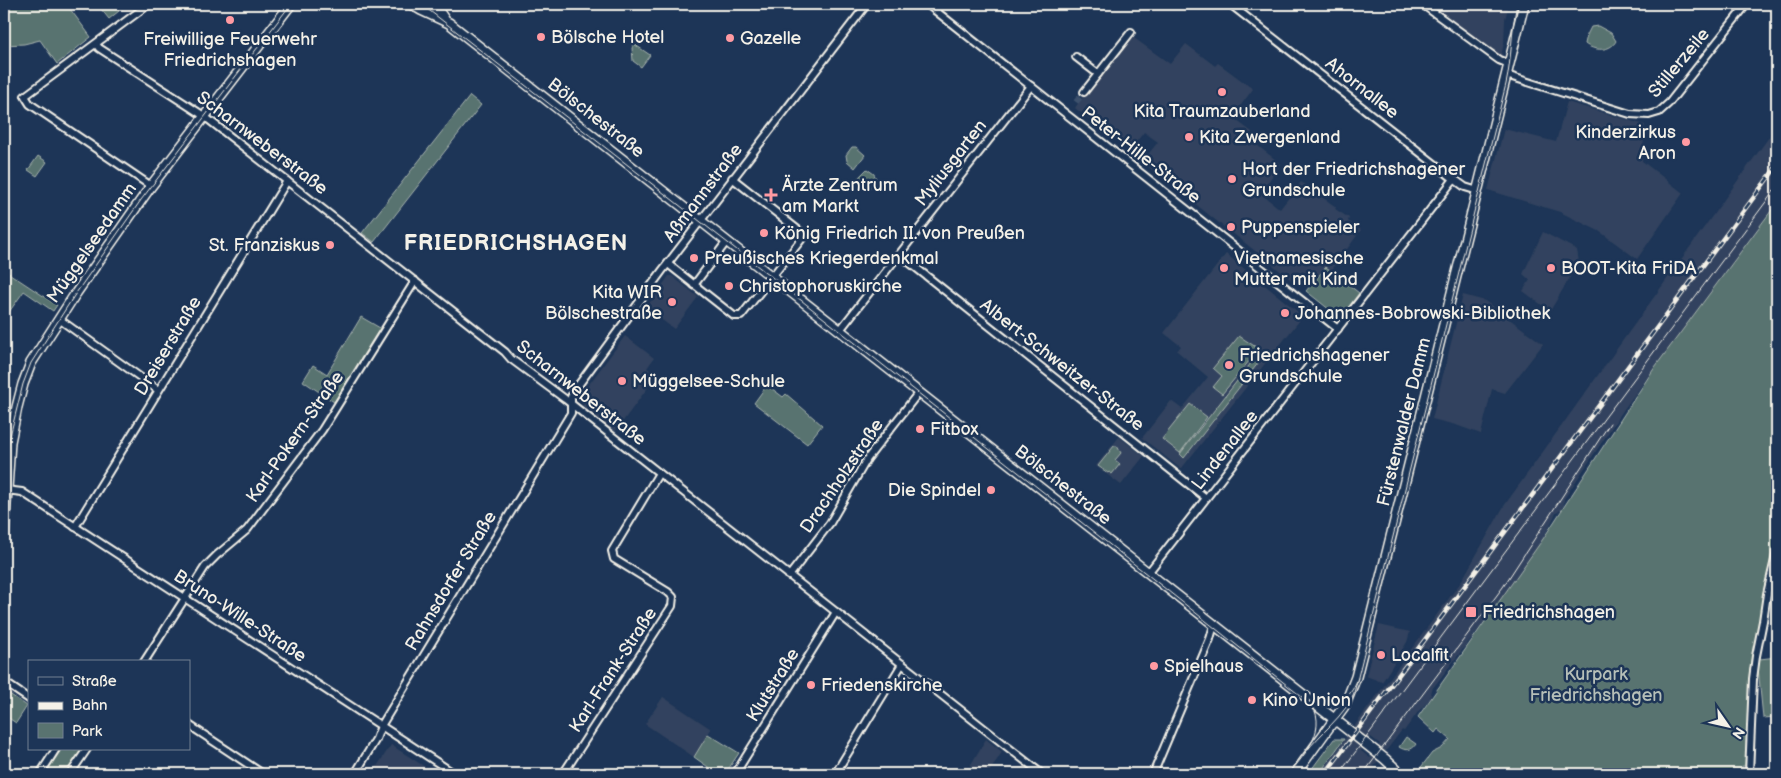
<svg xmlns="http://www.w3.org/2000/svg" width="1781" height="778" viewBox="0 0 1781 778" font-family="'Balsamiq Sans',sans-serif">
<rect width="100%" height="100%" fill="#1d3557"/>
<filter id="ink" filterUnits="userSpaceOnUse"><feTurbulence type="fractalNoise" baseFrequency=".02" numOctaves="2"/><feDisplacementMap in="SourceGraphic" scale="10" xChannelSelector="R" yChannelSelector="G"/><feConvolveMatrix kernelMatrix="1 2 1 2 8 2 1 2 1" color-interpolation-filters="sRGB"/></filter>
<g filter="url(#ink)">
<g fill="#33435e" fill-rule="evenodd">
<polygon points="1430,4 1509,4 1505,19 1504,43 1501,56"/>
<polygon points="1127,33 1170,64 1186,44 1215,66 1218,63 1253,89 1232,117 1252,132 1248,138 1281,164 1260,193 1280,209 1301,182 1336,207 1335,209 1349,218 1348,221 1361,230 1331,271 1326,267 1314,280 1294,282 1230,231 1231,228 1227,224 1224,227 1182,193 1182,190 1180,189 1178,190 1142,162 1158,142 1144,132 1129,151 1075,108"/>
<polygon points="1567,102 1645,125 1642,161 1683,193 1637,259 1599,231 1560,212 1488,190 1504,129 1556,142"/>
<path d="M1777,126V203L1624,409L1564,499V505L1561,510L1556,513L1543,539L1495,608L1432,689L1430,699L1418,712L1404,731L1402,730L1368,774H1319L1461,582L1504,506ZM1371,737L1380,744L1370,758L1361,751Z"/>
<polygon points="1543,232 1577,250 1579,262 1550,311 1523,291 1530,280 1523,274"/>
<polygon points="1226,254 1303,316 1181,469 1142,438 1171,401 1182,409 1208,377 1177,351 1181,346 1164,333"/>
<polygon points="669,276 672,276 698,297 674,329 646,308"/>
<polygon points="1463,295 1485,301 1543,344 1505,393 1492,389 1481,434 1456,425 1432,419"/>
<polygon points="625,336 654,358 647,368 657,375 615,432 583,406 581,395"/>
<polygon points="1119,437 1144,456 1121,485 1096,466"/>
<polygon points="1379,625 1410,632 1407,642 1382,682 1366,676"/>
<polygon points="663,697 711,729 694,757 645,724"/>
<polygon points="986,739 1002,752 988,774 984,774 970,766"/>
<polygon points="391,745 436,774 372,774"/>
</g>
<g fill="#597370" stroke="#a6b2ac">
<polygon points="4,4 77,4 70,9 91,37 57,64 40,40 24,44 4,45"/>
<polygon points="97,4 113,4 119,11 109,19"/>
<path d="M1598,26L1611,33L1616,41C1610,52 1594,51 1585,44L1587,35L1591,27Z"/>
<polygon points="634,44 650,55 641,67 633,61 632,48"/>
<polygon points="470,96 481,105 374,242 362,233"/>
<polygon points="852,147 856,147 865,155 855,168 847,161 846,155"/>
<polygon points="38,156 47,162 37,176 28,170"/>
<polygon points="867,169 874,174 876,179 869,189 857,179"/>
<polygon points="1777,203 1777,534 1751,661 1745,766 1742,766 1743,774 1420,774 1418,771 1432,753 1442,748 1450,739 1438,729 1435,733 1418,717 1420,714 1543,539 1655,367"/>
<polygon points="1326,267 1359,293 1340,318 1306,291"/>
<polygon points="4,270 57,305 53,311 24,291 4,319"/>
<polygon points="361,317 380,328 334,402 303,381 313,365 327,374"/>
<polygon points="1239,336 1259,349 1222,394 1213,387 1222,376 1213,368"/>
<polygon points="1255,358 1259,362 1184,458 1180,454"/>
<polygon points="767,385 783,397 786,394 822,425 807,444 754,403"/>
<polygon points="1190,404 1207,417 1180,453 1162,439"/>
<polygon points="1114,446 1117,446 1121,453 1115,460 1120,464 1112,474 1109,472 1108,473 1098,466"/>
<polygon points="1777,657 1777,717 1763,718 1758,667 1760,659"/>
<polygon points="5,691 27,706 16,723 4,715"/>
<polygon points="708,734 739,753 725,774 718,774 694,757"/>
<path d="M1406,737L1416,744C1412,751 1405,751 1399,747Z"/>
<polygon points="1334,739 1344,739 1319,774 1308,774"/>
<polygon points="60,749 84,749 67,774 43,774"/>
</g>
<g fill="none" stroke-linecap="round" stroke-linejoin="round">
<polyline stroke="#3d516d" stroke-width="6" stroke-dasharray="6 3" stroke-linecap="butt" points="1076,102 1084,92"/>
<g stroke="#f4f1e8" stroke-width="10">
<g id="street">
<polyline points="149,4 25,96 30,104 151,186"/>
<polyline points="927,4 1338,329"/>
<polyline points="1230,4 1454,179 1465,187 1478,191"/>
<polyline points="1422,4 1499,60 1509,64"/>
<polyline points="96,44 99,48 204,116 505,352 511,359 565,399 1042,774"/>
<polyline points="1076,57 1098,74"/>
<polyline points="1506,75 1630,114 1649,115 1659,112 1669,103 1747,4"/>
<polyline points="1084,92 1131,32"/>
<polyline points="900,255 1206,498"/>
<polyline points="668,264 734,316 741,316 801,240 802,233 732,178"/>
<polyline points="694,285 727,241"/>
<polyline points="59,319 158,390"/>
<polyline points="840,330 1031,86"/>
<polyline points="6,490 22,492 455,774"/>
<polyline points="75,527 287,181"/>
<polyline points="1148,573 1454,179"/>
<polyline points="789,576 830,523 867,459 919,392"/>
<polyline points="144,662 205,567 217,555 247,530 322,430 415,281"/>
<polyline points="4,682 29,699"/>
<polyline points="189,725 263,774"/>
<polyline points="40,774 56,749"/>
<polyline points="70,774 87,749"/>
<polyline points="355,774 376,739 381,726 571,413 571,397 574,391 662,271 867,4"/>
<polyline points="563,774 672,606 673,597 668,592 614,559 612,551 659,473"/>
<polyline points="735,774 836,612"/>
<polyline points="835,774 902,664"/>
<polyline points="1153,774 1210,639 1214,625"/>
<polyline points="1749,774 1753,679 1756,656 1763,621 1767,594 1777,551"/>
</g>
</g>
<g stroke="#f4f1e8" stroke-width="12">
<g id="secondary">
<polyline points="411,4 421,10 449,23 1385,759 1401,774"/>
<polyline points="434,4 444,19"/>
<polyline points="4,536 10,442 17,407 23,384 31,363 74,296 151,186 291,4"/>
<polyline points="1295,774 1345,705 1356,677 1524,4"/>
</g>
</g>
<use href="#street" stroke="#1d3557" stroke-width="6"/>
<use href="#secondary" stroke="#1d3557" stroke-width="9"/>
<g stroke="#f4f1e8" stroke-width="1">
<path d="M421,4L787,289L1307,701C1333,713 1349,702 1358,678"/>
<polyline points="4,536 6,514 6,464 9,440 23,384 31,363 74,296 141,200 291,4"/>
<path d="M1305,753C1321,732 1344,717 1354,693L1506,84C1512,58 1511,30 1517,4"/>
<path d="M1289,774C1306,752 1330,728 1309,700"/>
<polyline points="1339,774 1777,187"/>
<polyline points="1363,774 1503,587 1610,423"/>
</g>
<g stroke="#f4f1e8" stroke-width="4.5">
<polyline id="rail" points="1325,774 1777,166"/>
</g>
<use href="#rail" stroke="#1d3557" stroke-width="2.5" stroke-dasharray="8" stroke-linecap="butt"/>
</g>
</g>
<g fill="#ff9aa2" stroke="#1d3557" stroke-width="2">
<circle cx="230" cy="20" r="5"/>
<circle cx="541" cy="37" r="5"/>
<circle cx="730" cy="38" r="5"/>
<circle cx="1222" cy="92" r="5"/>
<circle cx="1189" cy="137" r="5"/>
<circle cx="1686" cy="142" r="5"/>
<circle cx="1232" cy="179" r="5"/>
<path d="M768.5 187.5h5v5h5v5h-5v5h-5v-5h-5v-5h5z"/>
<circle cx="1231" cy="227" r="5"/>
<circle cx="764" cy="233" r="5"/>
<circle cx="330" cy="245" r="5"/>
<circle cx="694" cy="258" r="5"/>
<circle cx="1224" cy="268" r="5"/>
<circle cx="1551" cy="268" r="5"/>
<circle cx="729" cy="286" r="5"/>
<circle cx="672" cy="302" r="5"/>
<circle cx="1285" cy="313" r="5"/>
<circle cx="1229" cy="365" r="5"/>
<circle cx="622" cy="381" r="5"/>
<circle cx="920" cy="429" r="5"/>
<circle cx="991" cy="490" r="5"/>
<rect x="1465" y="606" width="12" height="12" rx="2.5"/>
<circle cx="1381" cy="655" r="5"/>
<circle cx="1154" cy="666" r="5"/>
<circle cx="811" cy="685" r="5"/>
<circle cx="1252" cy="700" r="5"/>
</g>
<g text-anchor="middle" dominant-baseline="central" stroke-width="5" stroke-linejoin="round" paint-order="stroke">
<g font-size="18" fill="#f4f1e8" stroke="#1d3557" text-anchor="start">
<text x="551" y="37">Bölsche Hotel</text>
<text x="740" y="38">Gazelle</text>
<text x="230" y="39" text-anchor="middle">Freiwillige Feuerwehr<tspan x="230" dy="21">Friedrichshagen</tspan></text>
<text x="1222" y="111" text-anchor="middle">Kita Traumzauberland</text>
<text x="1676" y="132" text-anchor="end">Kinderzirkus<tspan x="1676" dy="21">Aron</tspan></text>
<text x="1199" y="137">Kita Zwergenland</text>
<text x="1242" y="169">Hort der Friedrichshagener<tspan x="1242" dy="21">Grundschule</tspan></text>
<text x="782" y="185">Ärzte Zentrum<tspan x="782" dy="21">am Markt</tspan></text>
<text x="1241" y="227">Puppenspieler</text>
<text x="774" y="233">König Friedrich II. von Preußen</text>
<text x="320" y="245" text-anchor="end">St. Franziskus</text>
<text x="704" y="258">Preußisches Kriegerdenkmal</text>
<text x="1234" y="258">Vietnamesische<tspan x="1234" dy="21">Mutter mit Kind</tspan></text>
<text x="1561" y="268">BOOT-Kita FriDA</text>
<text x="739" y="286">Christophoruskirche</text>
<text x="662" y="292" text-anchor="end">Kita WIR<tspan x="662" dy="21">Bölschestraße</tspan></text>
<text x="1295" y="313">Johannes-Bobrowski-Bibliothek</text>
<text x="1239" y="355">Friedrichshagener<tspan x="1239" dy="21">Grundschule</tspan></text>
<text x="632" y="381">Müggelsee-Schule</text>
<text x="930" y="429">Fitbox</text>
<text x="981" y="490" text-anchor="end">Die Spindel</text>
<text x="1482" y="612">Friedrichshagen</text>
<text x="1391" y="655">Localfit</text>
<text x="1164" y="666">Spielhaus</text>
<text x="821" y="685">Friedenskirche</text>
<text x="1262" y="700">Kino Union</text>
</g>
<g font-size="18" fill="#f4f1e8" stroke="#1d3557">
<text transform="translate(1679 63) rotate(-50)">Stillerzeile</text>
<text transform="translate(1362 88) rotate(38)">Ahornallee</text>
<text transform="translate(596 118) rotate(38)">Bölschestraße</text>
<text transform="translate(262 143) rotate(37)">Scharnweberstraße</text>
<text transform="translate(1141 155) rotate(38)">Peter-Hille-Straße</text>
<text transform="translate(951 163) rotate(-52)">Myliusgarten</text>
<text transform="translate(703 193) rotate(-53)">Aßmannstraße</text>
<text transform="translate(92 243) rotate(-55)">Müggelseedamm</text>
<text transform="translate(168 346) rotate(-59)">Dreiserstraße</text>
<text transform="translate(1062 365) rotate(38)">Albert-Schweitzer-Straße</text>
<text transform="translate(581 393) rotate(38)">Scharnweberstraße</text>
<text transform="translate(1404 422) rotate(-76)">Fürstenwalder Damm</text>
<text transform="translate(295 437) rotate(-55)">Karl-Pokern-Straße</text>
<text transform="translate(1225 450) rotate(-52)">Lindenallee</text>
<text transform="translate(842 476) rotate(-56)">Drachholzstraße</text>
<text transform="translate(1063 485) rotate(38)">Bölschestraße</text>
<text transform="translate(451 581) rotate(-59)">Rahnsdorfer Straße</text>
<text transform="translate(240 616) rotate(33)">Bruno-Wille-Straße</text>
<text transform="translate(613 670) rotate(-57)">Karl-Frank-Straße</text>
<text transform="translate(773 685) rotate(-58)">Klutstraße</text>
</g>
<g font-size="18" fill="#b6bfb8" stroke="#1d3557">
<text x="1596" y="674">Kurpark<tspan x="1596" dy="21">Friedrichshagen</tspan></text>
</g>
<g font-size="22" font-weight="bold" letter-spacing="1" fill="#f4f1e8" stroke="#1d3557">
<text x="516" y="243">FRIEDRICHSHAGEN</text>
</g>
</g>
<rect width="1781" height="778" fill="none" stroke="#1d3557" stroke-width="20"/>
<rect x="10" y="10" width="1761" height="758" fill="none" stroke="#f4f1e8" stroke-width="2" filter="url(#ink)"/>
<rect x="28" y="660" width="162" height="90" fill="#1d3557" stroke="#738091"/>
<rect x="38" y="677" width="25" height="8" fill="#1d3557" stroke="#738091"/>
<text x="72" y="686" font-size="15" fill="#f4f1e8">Straße</text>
<rect x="38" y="702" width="25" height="8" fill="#f4f1e8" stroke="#738091"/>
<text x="72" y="710" font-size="15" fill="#f4f1e8">Bahn</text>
<rect x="38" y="723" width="25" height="15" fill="#597370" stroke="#738091"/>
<text x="72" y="736" font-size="15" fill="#f4f1e8">Park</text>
<g transform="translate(1728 726) rotate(124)" stroke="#1d3557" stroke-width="4" paint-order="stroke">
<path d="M0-4L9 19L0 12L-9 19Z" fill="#f4f1e8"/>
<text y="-8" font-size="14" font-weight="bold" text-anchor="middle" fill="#f4f1e8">N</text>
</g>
</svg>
